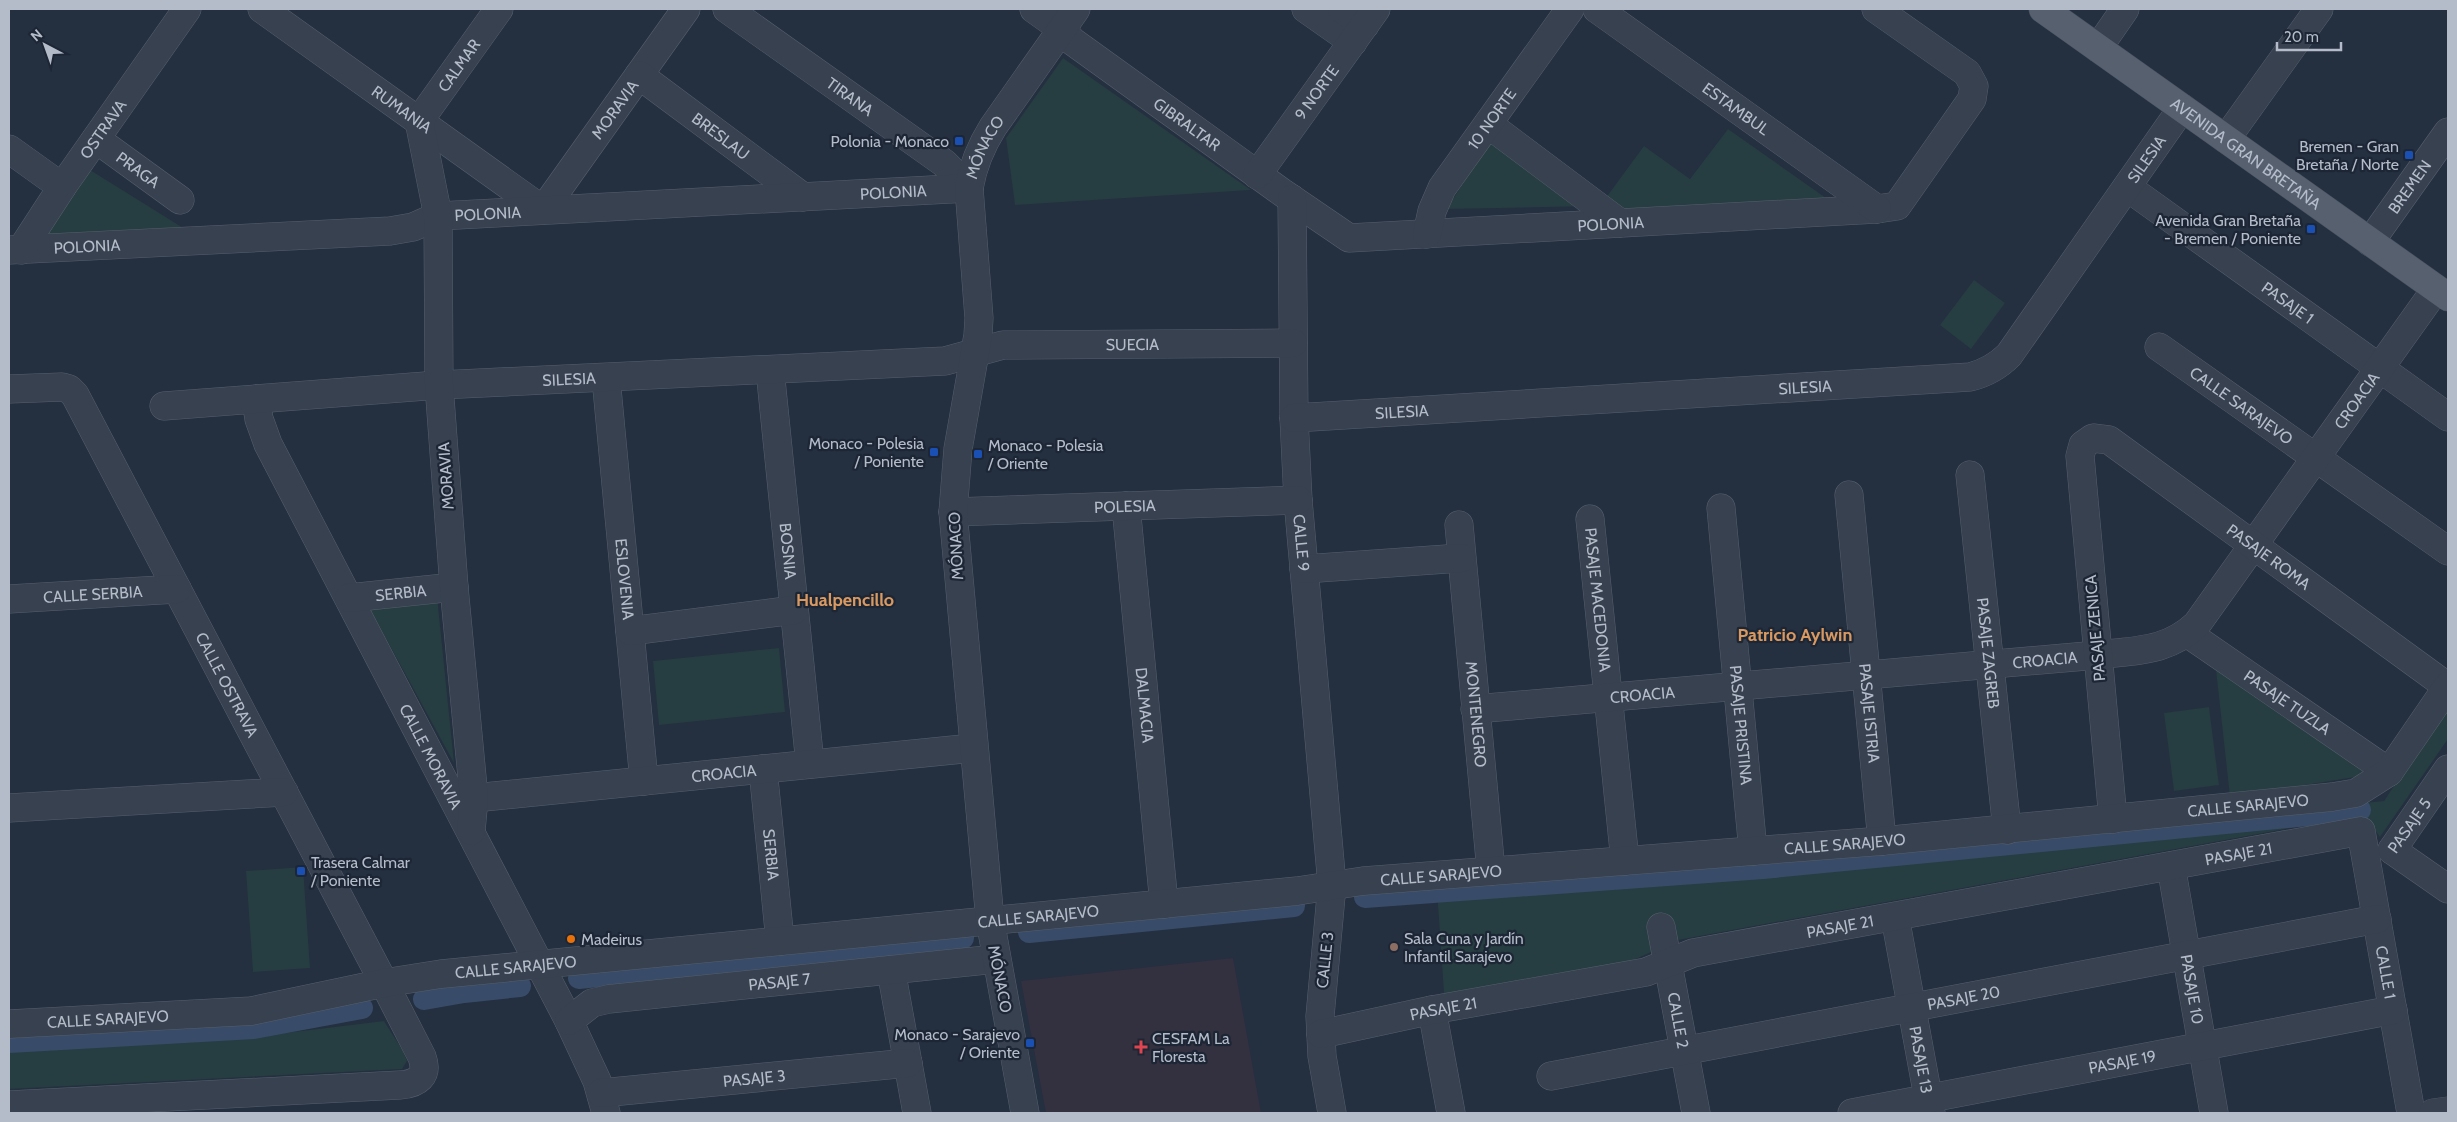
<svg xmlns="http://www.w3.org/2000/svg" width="2457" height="1122" viewBox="0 0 2457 1122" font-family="Cabin,sans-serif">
<rect width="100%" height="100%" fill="#242f40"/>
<polygon fill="#333040" points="1233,958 1261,1113 1046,1113 1021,981"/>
<g fill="#263d41">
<polygon points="1063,58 1251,190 1015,205 1006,138"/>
<polygon points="1728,129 1826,198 1620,211 1605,199 1644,146 1690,179"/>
<polygon points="1490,140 1594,206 1447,209"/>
<polygon points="74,160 193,234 17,242"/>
<polygon points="1974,280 2005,303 1971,349 1940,325"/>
<polygon points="437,596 454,763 366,602"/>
<polygon points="779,648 785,712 659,725 653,661"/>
<polygon points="2216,670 2368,775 2230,797"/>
<polygon points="2448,704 2448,739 2380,837 2368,821 2340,819 1678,940 1629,962 1444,994 1437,890 2384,801"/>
<polygon points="2209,707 2219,785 2174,791 2164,713"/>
<polygon points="303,867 310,968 253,972 246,871"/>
<polygon points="384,1021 403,1051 407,1061 402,1069 9,1089 9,1052 252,1037"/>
</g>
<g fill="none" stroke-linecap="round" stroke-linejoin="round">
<g stroke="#384b69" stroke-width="22">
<polyline points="1365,897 1763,868 2360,810"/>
<polyline points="1029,932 1294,906"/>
<polyline points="579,978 963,938"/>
<polyline points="424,999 464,992 520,986"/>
<polyline points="9,1042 254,1028 362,1008"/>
</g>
<g stroke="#565f6d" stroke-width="29">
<g id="minor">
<path id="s1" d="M262,9L543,210L686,9"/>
<path id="s2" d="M727,9L944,163L969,188"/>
<path id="s3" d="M1034,9L1062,29L1072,41L1283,193L1349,238L1877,209L1897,206L1972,99L1974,86L1967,73L1876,9"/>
<polyline points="1306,9 1353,42"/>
<polyline points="1342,9 1365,25"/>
<path id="s4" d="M1597,9L1877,209"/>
<polyline points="2098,48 2125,9"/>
<path id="s5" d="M639,75L803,197"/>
<polyline points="1488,124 1620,223"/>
<path id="s6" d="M96,139L180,200"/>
<polyline points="2226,139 2319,9"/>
<polyline points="9,149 62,187"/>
<path id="s7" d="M1257,175L1376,9"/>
<path id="s8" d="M2127,187L2448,417"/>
<path id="s9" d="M1292,199L1294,418L1298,500L1332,885L1320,1016L1322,1056L1332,1113"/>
<path id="s10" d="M1427,234L1432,211L1442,188L1570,9"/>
<path id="s11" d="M2370,242L2448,132"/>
<path id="s12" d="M9,250L390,231L413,227L438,216L969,188"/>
<path id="s13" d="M21,250L62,187L187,9"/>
<path id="s14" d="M2159,347L2448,551"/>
<path id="s15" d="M770,370L810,764"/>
<path id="s16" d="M606,378L644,781"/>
<path id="s17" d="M9,389L62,387L69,389L75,395L384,983L422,1057C429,1076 417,1084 400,1085L9,1105"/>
<path id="s18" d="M256,399L259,419L268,444L569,1021L597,1081L606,1113"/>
<path id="s19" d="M164,406L439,385L945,361L1003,345L1293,343"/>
<path id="s20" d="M1294,418L1970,377C1986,373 1998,366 2009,355L2182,108"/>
<path id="s21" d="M1970,475L2007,830"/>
<path id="s22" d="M1849,495L1882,841"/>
<path id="s23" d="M1126,506L1164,904"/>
<path id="s24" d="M1721,508L1753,851"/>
<path id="s25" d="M953,512L1298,500"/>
<path id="s26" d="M1590,519L1625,861"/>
<path id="s27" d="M1459,525L1491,871"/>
<polyline points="1304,569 1461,558"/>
<path id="s28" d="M349,598L454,587"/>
<path id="s29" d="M9,599L177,589"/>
<polyline points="630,631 794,610"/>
<path id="s30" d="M2187,633L2389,772"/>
<path id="s31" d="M1475,709L2098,655C2137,650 2167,652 2197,624L2436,289"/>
<path id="s32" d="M763,769L780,941"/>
<path id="s33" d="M474,798L973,748"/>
<polyline points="9,808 284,792"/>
<path id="s34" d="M2113,819L2080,456L2083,445L2093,438L2109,440L2448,687"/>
<path id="s35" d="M471,831L474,798L454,587L439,385L438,216L419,121L499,9"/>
<path id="s36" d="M2392,850L2448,769"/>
<polyline points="2392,850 2448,889"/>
<path id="s37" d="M2171,866L2214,1113"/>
<path id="s38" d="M1895,917L1931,1113"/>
<path id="s39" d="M1661,927L1696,1113"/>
<polyline points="891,970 917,1113"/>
<polyline points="1432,1010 1451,1113"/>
<path id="s40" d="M569,1021L592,1003L609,999L996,959"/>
<path id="s41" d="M9,1024L251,1011L384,983L441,974L1297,891L1363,881L1882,841L2332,797L2356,793L2389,772L2448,686"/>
<path id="s42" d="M1321,1034L1432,1010L1646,972L1693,953L2361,831L2411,1113"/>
<path id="s43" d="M1551,1076L2377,919"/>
<path id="s44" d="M601,1093L908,1063"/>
<path id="s45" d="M1025,1113L990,920L953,512L958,449L978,335L979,318L969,188C973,165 981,146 993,127L1076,9"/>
<path id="s46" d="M1852,1113L2393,1010"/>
<polyline points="2433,1113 2448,1111"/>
</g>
</g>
<g stroke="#414a59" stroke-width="29">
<g id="major">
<path id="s47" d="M2043,9L2448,297"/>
</g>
</g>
<use href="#minor" stroke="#38414f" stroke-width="28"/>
<use href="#major" stroke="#56606f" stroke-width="28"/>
</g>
<g fill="#1a4fb4" stroke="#1d2635" stroke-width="2">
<rect x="954" y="136" width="10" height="10" rx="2.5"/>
<rect x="2404" y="150" width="10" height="10" rx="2.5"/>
<rect x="2306" y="224" width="10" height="10" rx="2.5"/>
<rect x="929" y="447" width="10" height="10" rx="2.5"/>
<rect x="973" y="449" width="10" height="10" rx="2.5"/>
<rect x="296" y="866" width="10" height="10" rx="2.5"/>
<rect x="1025" y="1038" width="10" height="10" rx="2.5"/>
</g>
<circle fill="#e8710a" stroke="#1d2635" stroke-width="2" cx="571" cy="939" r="5"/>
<circle fill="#8d6e63" stroke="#1d2635" stroke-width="2" cx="1394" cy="947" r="5"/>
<path fill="#e0444e" stroke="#1d2635" stroke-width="2" d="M1138.5 1039.5h5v5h5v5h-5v5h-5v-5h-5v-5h5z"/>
<g text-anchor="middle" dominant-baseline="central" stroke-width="4.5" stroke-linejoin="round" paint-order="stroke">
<g font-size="16" fill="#b4bcca" stroke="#1d2635">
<text stroke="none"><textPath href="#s35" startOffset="782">CALMAR</textPath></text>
<text stroke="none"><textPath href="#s7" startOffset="102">9 NORTE</textPath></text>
<text stroke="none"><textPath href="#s2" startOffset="151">TIRANA</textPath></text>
<text stroke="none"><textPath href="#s1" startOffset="172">RUMANIA</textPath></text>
<text stroke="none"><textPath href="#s1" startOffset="469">MORAVIA</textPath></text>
<text stroke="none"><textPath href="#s4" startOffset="171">ESTAMBUL</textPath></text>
<text stroke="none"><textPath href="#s10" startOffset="134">10 NORTE</textPath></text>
<text stroke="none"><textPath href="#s3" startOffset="192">GIBRALTAR</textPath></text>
<text stroke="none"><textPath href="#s13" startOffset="146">OSTRAVA</textPath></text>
<text stroke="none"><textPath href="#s5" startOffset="102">BRESLAU</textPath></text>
<text stroke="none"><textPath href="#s45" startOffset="976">MÓNACO</textPath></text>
<text stroke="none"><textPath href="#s47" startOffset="249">AVENIDA GRAN BRETAÑA</textPath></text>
<text stroke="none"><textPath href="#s20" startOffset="962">SILESIA</textPath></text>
<text stroke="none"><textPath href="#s6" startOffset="52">PRAGA</textPath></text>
<text stroke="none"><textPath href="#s11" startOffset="68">BREMEN</textPath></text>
<text stroke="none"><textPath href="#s12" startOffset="888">POLONIA</textPath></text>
<text stroke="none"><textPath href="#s12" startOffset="482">POLONIA</textPath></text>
<text stroke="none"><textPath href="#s3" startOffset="652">POLONIA</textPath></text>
<text stroke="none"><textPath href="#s12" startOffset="78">POLONIA</textPath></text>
<text stroke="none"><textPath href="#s8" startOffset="198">PASAJE 1</textPath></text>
<text stroke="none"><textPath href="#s19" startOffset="972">SUECIA</textPath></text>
<text stroke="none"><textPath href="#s19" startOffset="406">SILESIA</textPath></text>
<text stroke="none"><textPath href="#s20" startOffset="512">SILESIA</textPath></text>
<text stroke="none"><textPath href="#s31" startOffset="1006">CROACIA</textPath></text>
<text stroke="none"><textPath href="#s14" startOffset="101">CALLE SARAJEVO</textPath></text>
<text stroke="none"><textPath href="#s20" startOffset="108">SILESIA</textPath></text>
<text transform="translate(446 476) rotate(-94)">MORAVIA</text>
<text stroke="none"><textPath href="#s25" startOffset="172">POLESIA</textPath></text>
<text stroke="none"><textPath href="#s9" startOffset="344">CALLE 9</textPath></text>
<text transform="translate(956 546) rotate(-93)">MÓNACO</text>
<text stroke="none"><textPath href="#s15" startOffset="182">BOSNIA</textPath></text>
<text stroke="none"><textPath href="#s34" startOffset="602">PASAJE ROMA</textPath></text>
<text stroke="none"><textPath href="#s16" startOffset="202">ESLOVENIA</textPath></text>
<text stroke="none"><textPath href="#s28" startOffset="52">SERBIA</textPath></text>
<text stroke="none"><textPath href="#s29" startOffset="84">CALLE SERBIA</textPath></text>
<text stroke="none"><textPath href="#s26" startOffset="81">PASAJE MACEDONIA</textPath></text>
<text transform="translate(2095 628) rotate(-95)">PASAJE ZENICA</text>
<text stroke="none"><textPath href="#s21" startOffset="179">PASAJE ZAGREB</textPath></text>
<text stroke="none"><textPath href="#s31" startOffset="572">CROACIA</textPath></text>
<text stroke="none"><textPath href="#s17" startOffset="396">CALLE OSTRAVA</textPath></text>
<text stroke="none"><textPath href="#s31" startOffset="168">CROACIA</textPath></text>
<text stroke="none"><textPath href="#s30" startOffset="122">PASAJE TUZLA</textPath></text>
<text stroke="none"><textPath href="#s23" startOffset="200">DALMACIA</textPath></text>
<text stroke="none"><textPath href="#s22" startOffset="219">PASAJE ISTRIA</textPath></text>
<text stroke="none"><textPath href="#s27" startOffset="190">MONTENEGRO</textPath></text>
<text stroke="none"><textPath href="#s24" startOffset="218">PASAJE PRISTINA</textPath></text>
<text stroke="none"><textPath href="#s18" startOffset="399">CALLE MORAVIA</textPath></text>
<text stroke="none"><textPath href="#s33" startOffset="251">CROACIA</textPath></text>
<text stroke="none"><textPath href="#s41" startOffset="2251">CALLE SARAJEVO</textPath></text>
<text stroke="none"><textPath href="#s36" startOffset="30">PASAJE 5</textPath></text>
<text stroke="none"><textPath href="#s41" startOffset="1846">CALLE SARAJEVO</textPath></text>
<text stroke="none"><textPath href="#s42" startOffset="936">PASAJE 21</textPath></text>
<text stroke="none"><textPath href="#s32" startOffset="86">SERBIA</textPath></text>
<text stroke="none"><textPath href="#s41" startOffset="1441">CALLE SARAJEVO</textPath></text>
<text stroke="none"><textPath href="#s41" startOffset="1036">CALLE SARAJEVO</textPath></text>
<text stroke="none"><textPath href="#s42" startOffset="531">PASAJE 21</textPath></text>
<text transform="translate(1325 960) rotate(-84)">CALLE 3</text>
<text stroke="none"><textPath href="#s41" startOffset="511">CALLE SARAJEVO</textPath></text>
<text stroke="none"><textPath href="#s42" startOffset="1204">CALLE 1</textPath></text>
<text transform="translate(1000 979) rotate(79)">MÓNACO</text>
<text stroke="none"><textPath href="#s40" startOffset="218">PASAJE 7</textPath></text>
<text stroke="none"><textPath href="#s37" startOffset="125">PASAJE 10</textPath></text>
<text stroke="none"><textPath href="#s43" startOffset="420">PASAJE 20</textPath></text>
<text stroke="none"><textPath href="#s42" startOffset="125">PASAJE 21</textPath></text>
<text stroke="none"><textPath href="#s41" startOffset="99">CALLE SARAJEVO</textPath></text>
<text stroke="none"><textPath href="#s39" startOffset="95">CALLE 2</textPath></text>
<text stroke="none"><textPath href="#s38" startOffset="145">PASAJE 13</textPath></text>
<text stroke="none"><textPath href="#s46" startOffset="275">PASAJE 19</textPath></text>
<text stroke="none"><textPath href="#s44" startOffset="154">PASAJE 3</textPath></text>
</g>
<g font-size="16" fill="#b4bcca" stroke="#1d2635" text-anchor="end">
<text x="949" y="141">Polonia - Monaco</text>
<text x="2399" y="146">Bremen - Gran<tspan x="2399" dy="18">Bretaña / Norte</tspan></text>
<text x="2301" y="220">Avenida Gran Bretaña<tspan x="2301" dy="18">- Bremen / Poniente</tspan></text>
<text x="924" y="443">Monaco - Polesia<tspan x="924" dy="18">/ Poniente</tspan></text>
<text x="988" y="445" text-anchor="start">Monaco - Polesia<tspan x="988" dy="18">/ Oriente</tspan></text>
<text x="311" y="862" text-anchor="start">Trasera Calmar<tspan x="311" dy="18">/ Poniente</tspan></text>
<text x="1404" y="938" text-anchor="start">Sala Cuna y Jardín<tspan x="1404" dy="18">Infantil Sarajevo</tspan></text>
<text x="581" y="939" text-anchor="start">Madeirus</text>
<text x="1020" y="1034">Monaco - Sarajevo<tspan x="1020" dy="18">/ Oriente</tspan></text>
<text x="1152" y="1038" text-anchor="start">CESFAM La<tspan x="1152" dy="18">Floresta</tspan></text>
</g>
<g font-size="18" font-weight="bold" fill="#d99960" stroke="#1d2635">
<text x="845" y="600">Hualpencillo</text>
<text x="1795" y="635">Patricio Aylwin</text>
</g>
</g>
<rect width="2457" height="1122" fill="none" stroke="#b4bcca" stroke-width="20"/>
<g transform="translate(45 45) rotate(319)" stroke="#1d2635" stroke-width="4" paint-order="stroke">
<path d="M0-4L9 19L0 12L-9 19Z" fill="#b4bcca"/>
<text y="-8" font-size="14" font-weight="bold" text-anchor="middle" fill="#b4bcca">N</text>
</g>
<path d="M2277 42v8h64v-8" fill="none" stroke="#b4bcca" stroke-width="2.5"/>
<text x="2284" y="42" font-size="15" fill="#b4bcca" stroke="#1d2635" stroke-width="4" paint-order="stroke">20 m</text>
</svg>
